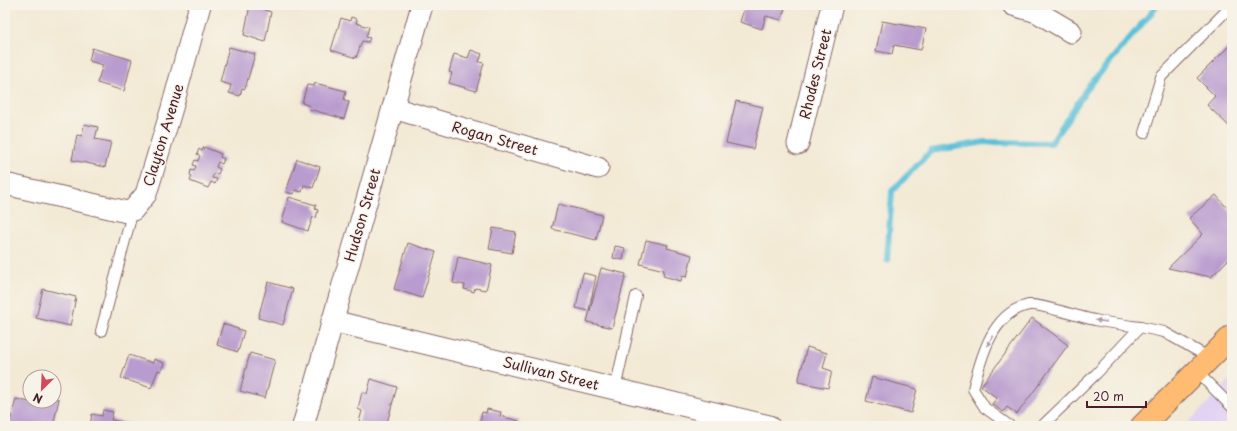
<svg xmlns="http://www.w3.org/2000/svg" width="1237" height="431" viewBox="0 0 1237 431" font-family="'Playpen Sans',sans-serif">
<rect width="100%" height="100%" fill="#f7f3e8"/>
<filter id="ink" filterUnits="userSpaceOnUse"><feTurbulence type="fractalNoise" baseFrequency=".025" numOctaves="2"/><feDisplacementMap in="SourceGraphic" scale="8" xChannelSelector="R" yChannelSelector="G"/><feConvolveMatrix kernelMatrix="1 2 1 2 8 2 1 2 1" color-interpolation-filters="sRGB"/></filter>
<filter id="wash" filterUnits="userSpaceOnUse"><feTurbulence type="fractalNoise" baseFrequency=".012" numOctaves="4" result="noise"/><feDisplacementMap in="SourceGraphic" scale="16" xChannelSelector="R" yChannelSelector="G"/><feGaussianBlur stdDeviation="0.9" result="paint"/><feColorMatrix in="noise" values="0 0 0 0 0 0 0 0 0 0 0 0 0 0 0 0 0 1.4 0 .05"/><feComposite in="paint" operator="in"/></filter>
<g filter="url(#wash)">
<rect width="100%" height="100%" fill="#f3ead5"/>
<polygon fill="#e3d3f2" points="1232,378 1232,426 1185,426"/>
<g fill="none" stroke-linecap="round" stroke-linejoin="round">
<polyline stroke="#5bc0d9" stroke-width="6" points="887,260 892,191 931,151 985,142 1051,143 1089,86 1158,5"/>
</g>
<g id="blocks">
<g fill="#b99ccf">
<polygon points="250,5 271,12 265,42 244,35"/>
<polygon points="745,5 786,5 781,20 766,16 762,29 740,22"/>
<polygon points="351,17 357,19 356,23 369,27 366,37 370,38 368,42 362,41 356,58 331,50 341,18 350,21"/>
<polygon points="882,21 926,29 921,50 894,45 892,54 876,51"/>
<polygon points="1232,43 1232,129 1207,105 1215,96 1197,78"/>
<polygon points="229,47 255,54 245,89 242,88 240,96 229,93 231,85 220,82"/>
<polygon points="92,48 132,60 124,91 97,83 103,65 89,61"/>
<polygon points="471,50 482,54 479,62 484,63 476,91 449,83 452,73 449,72 454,54 468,58"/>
<polygon points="315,83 346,91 344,100 349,102 344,119 309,109 310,106 302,103 307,85 314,86"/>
<polygon points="736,101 763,107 753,149 726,143"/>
<polygon points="84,124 98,127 95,139 111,142 105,167 72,160 77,135 82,136"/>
<polygon points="5,126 10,128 5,144"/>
<polygon points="204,147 221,154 220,157 224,159 222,164 218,162 216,167 220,169 218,174 214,173 212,178 217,179 215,184 211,182 208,188 190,181 192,176 190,175 191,170 194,171 196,166 193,165 195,160 198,161 200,156 197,154 199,149 202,151"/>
<polygon points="297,159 320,167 313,188 304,185 302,192 295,190 293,194 286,192"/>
<polygon points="1216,195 1232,214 1232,256 1211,277 1168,268 1203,234 1189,218"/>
<polygon points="289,197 316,205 315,209 318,210 316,218 313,217 308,231 282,222"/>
<polygon points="558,204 602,215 596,240 552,229"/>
<polygon points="493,228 516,232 512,253 489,249"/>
<polygon points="646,240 668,245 667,248 692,255 687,277 682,276 681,281 663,276 664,270 640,264"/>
<polygon points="408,243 436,252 422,298 394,289"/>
<polygon points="615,246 625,248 623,260 613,258"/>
<polygon points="458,257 492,265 486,290 475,288 474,292 464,289 465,285 453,283"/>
<polygon points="601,268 626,274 612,328 587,322"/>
<polygon points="583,273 596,276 589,311 576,308"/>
<polygon points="268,282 293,289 283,325 258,318"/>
<polygon points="43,289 76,297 70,326 36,318"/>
<polygon points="1032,318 1068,345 1017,414 1007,407 1003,412 992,404 997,398 981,386"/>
<polygon points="223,324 244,331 238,352 217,345"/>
<polygon points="807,347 827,353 823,368 832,371 828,388 798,382"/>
<polygon points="250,353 275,360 265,398 240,391"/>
<polygon points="129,355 153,363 154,359 164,363 161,371 158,370 151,388 121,378"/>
<polygon points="872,377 917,389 911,413 866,401"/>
<polygon points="371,379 397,387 386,426 371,426 359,422 362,411 358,409 362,392 367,394"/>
<polygon points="54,398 59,399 53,426 9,426 16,399 43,405 44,401 54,401"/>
<polygon points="487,409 501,412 500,416 519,421 517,426 479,426 482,412 486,413"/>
<polygon points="103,410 113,412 111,420 133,424 133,426 90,426 92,414 102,416"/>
</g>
</g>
</g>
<g filter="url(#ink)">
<use href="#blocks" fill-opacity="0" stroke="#856666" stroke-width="1"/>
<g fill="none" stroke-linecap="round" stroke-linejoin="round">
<g stroke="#856666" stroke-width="12">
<g id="lane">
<polyline points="1144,133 1161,77 1232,5"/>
<polyline points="101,331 133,210"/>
<polyline points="1196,371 1232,407"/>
<polyline points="615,389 636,296"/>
<path d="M1010,426L985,408L973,389C981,358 992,312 1029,305C1037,303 1083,318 1095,320C1109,323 1125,325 1140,327"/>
<polyline points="1042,426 1097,373 1140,327 1164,332 1210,358"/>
</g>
</g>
<g stroke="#856666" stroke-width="23">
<g id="street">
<polyline points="1013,5 1037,12 1071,32"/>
<polyline points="393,108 598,168"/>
<polyline points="798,144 832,5"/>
<polyline points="5,184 127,212 133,210 146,194 172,108 200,5"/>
<polyline points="332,321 769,426"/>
<polyline points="303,426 422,5"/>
</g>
</g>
<g stroke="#856666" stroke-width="24">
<polyline id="primary" points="1142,426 1232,336"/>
</g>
<use href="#lane" stroke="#fff" stroke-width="10"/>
<use href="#street" stroke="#fff" stroke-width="21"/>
<use href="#primary" stroke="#ffbb71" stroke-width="22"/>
</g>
<defs><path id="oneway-solid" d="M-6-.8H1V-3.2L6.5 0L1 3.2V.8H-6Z"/></defs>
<g fill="#ae9aa0">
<use href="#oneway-solid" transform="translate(1101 321) rotate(-171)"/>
<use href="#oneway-solid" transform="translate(990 341) rotate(116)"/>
</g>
</g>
<g text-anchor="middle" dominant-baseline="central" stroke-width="3" stroke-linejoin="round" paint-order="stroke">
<g font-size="14" fill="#4a1f2b" stroke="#f7f3e8">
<text transform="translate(815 74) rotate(-76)">Rhodes Street</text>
<text transform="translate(163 135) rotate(-73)">Clayton Avenue</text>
<text transform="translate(495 138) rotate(16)">Rogan Street</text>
<text transform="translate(362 215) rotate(-74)">Hudson Street</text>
<text transform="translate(551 373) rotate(14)">Sullivan Street</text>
</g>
</g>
<rect width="1237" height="431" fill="none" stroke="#f7f3e8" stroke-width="20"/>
<g transform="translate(42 389) rotate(204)"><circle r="19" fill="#f7f3e8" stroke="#b29e9c"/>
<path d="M0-3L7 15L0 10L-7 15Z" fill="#d1495b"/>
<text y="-6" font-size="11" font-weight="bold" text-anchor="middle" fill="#4a1f2b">N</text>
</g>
<path d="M1087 401v6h59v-6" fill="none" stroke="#4a1f2b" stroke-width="2"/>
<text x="1093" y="401" font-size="12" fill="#4a1f2b" stroke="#f7f3e8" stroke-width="3" paint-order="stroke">20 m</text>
</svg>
